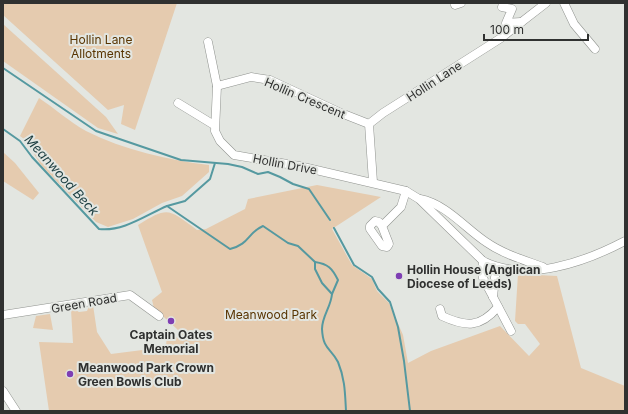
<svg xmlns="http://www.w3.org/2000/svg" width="628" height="414" viewBox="0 0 628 414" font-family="Inter,sans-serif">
<rect width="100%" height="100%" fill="#e3e6e1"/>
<g fill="#e5cbaf">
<polygon points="3,3 177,3 135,130 121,124 124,105 108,110 3,15"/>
<polygon points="3,24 106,117 118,134 98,128 3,61"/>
<path d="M39,98C54,108 70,122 86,131C124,150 168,160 209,165V172L182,196L162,203L133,219L108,227L96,222L41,165L24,139L20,136Z"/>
<polygon points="3,152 15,163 39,193 33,200 3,181"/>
<path d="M317,185L381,197L332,229L352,265L372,279L377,291L389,303L403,335L408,363L431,351L500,326L529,356L540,344L525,324H518L515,321L518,274L557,276L581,368L625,386V411H49L39,342L73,343L71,310L74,309L79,312L87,311L89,306L93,305L97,332L111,354L166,347L167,331L178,338V330L154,308L152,300L162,292L138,225C169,206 168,209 197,230L206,229L245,209L248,199Z"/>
<polygon points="50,314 53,330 33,328 36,316"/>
</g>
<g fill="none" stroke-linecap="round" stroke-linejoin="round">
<g stroke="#5599a0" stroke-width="2">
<polyline points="3,68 96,131 181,160 228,164 242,167 258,174 268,172 280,177 293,184 309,189 330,220"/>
<path d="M3,129L20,141L32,157L99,229C123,232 146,215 167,206L230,249C250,244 247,233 263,226L288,243L298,246L315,262V269L322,283L332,294C331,307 322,316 322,329C323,350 331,348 338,362C345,379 345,393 346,411"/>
<polyline points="167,206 185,201 210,179 215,163"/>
<polyline points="334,228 354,265 372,277 378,289 390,302 398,327 404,361 410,411"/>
<path d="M315,262C328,264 332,268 338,280L332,294"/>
</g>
<g stroke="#90938f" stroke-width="9">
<g id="street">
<polyline points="564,3 574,24 595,49"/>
<polyline points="455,5 461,3"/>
<polyline points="502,7 512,9 506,23 521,22"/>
<path d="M208,42L217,86L215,131L220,141L234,155L299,166L406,191L419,199L483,261C527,283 585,262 625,241"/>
<polyline points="217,86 251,77 270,80 341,113 369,124"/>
<polyline points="178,103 214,125"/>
<polyline points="373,182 369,124 383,113 501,38 546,3"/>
<path d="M420,199C446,204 465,228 486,242C503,254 524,260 543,267"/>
<polyline points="382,226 379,222 375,221 370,226 370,229 382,246 387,247 389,244 382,226 401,207 406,191"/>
<polyline points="483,261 482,272 483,278 511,331"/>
<polyline points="493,297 496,268"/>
<path d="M440,309L442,316C466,327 480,328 498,307"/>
<polyline points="3,315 130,295 159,316"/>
<polyline points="3,391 16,411"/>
</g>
</g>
<use href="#street" stroke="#fff" stroke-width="8"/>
</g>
<g fill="#7e3eb3" stroke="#e3e6e1" stroke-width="1.5">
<circle cx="399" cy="276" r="4"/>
<circle cx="171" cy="321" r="4"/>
<circle cx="70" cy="374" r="4"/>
</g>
<g text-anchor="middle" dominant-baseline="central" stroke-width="4" stroke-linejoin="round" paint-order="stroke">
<g font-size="12" fill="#583400" stroke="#e3e6e1">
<text x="101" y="39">Hollin Lane<tspan x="101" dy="14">Allotments</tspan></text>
<text x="271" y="314">Meanwood Park</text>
</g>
<g font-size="12" fill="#303130" stroke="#e3e6e1">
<text transform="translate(434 81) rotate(-33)">Hollin Lane</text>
<text transform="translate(305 98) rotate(23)">Hollin Crescent</text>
<text transform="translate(285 164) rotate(11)">Hollin Drive</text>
<text transform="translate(84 303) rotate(-10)">Green Road</text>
</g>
<g font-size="12" font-weight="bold" fill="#303130" stroke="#e3e6e1" text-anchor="start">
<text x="407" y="269">Hollin House (Anglican<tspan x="407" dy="14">Diocese of Leeds)</tspan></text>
<text x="171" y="334" text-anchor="middle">Captain Oates<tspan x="171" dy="14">Memorial</tspan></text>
<text x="78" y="367">Meanwood Park Crown<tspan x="78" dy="14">Green Bowls Club</tspan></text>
</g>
<g font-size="13" font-style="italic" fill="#1b3d40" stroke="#e3e6e1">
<text transform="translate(62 175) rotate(48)">Meanwood Beck</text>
</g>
</g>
<rect width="628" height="414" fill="none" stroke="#303130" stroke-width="8"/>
<path d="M484 34v6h104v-6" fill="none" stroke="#303130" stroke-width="2"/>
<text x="490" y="34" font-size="12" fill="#303130" stroke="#e3e6e1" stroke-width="3" paint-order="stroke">100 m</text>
</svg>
